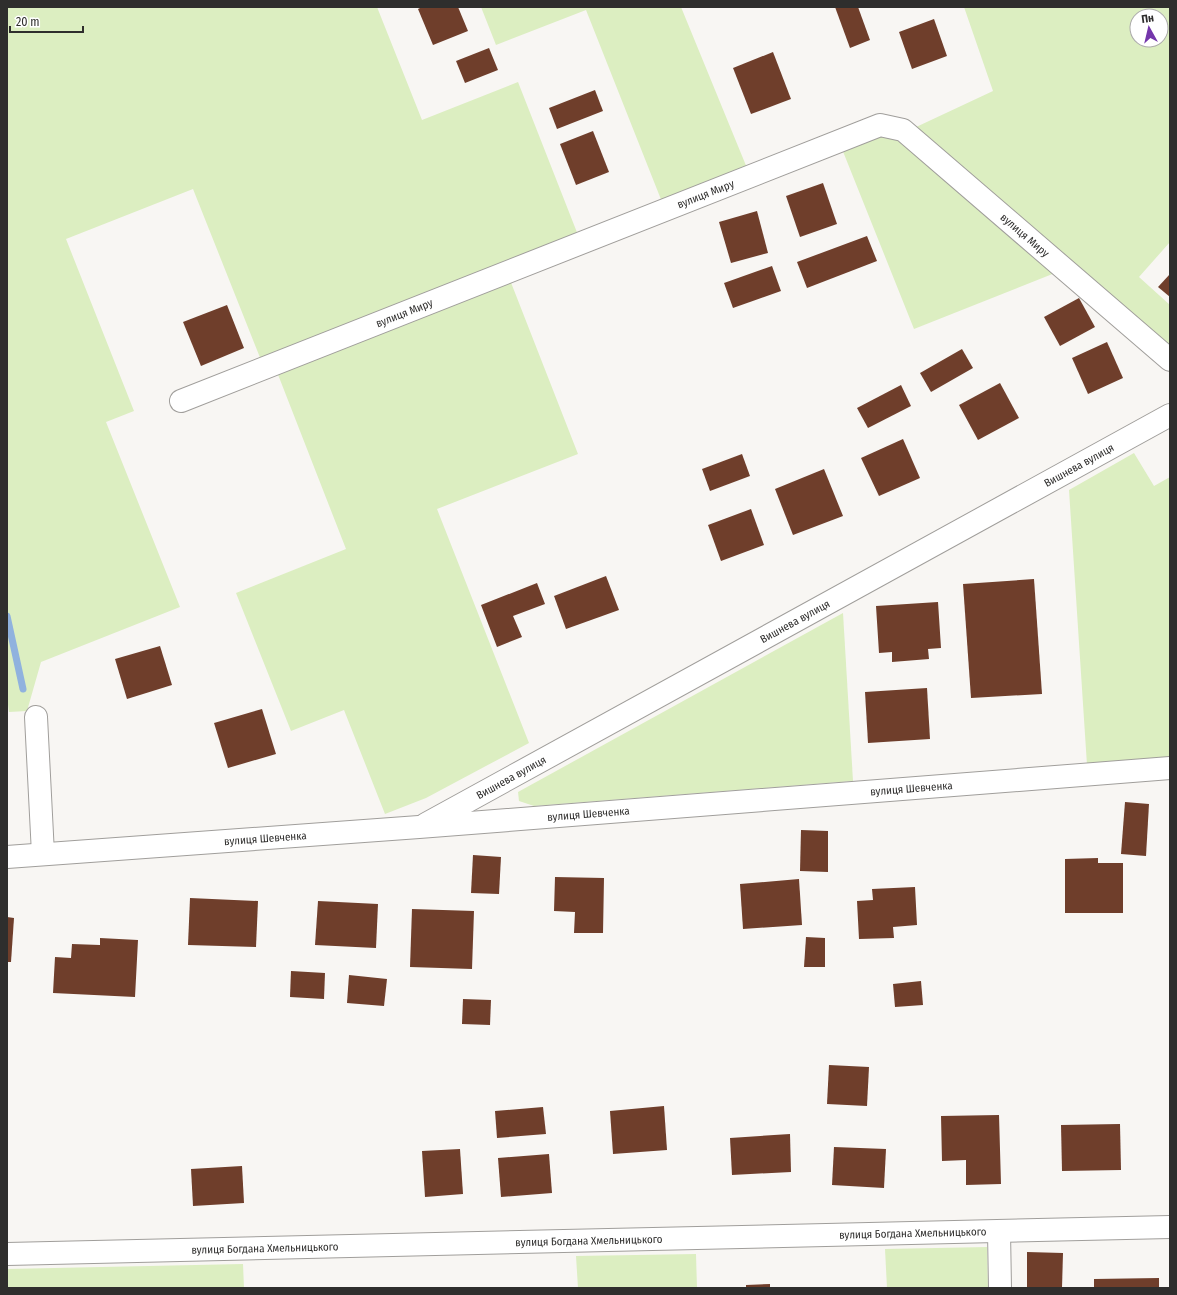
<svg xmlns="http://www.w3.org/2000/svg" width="1177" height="1295" viewBox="0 0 1177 1295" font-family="'Fira Sans Condensed',sans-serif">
<rect width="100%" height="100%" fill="#f8f6f3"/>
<g fill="#dceec1" fill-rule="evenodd">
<polygon points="7,7 377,7 422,120 518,82 578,235 261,360 193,189 66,239 134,411 106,422 180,607 41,662 27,711 9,712 7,697"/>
<polygon points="481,7 681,7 747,168 662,202 586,10 496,45"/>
<path d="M964,7H1170V242L1139,277L1170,305V349L914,128L993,91ZM1137,16H1161V40H1137Z"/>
<polygon points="880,134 899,138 1055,273 914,329 842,149"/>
<polygon points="510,280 578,454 437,509 529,743 426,798 385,814 344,710 291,731 236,593 346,549 277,372"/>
<polygon points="1134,453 1154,486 1170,477 1170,758 1087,765 1069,490"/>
<polygon points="843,613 853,781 534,806 519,801 518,792"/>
<polygon points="987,1247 988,1288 887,1288 885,1249"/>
<polygon points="696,1254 697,1288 578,1288 576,1256"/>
<polygon points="243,1264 244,1288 7,1288 7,1269"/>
</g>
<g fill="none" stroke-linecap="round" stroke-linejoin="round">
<polyline stroke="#90b2de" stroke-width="7" points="7,616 23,689"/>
</g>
<g fill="#6f3e2b">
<polygon points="422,7 458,7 468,31 433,45 418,9"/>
<polygon points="835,7 858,7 870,40 850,48"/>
<polygon points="934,19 947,56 912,69 899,32"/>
<polygon points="489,48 498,70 465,83 456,61"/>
<polygon points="773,52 791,99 751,114 733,68"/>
<polygon points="595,90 603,111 557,129 549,108"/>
<polygon points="593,131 609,172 576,185 560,144"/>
<polygon points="823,183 837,224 800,237 786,196"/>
<polygon points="757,211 768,253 731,263 719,222"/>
<polygon points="867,236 877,261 807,288 797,262"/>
<polygon points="772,266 781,291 733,308 724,283"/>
<polygon points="1170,274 1170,297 1158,287"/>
<polygon points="1079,298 1095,327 1060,346 1044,317"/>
<polygon points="227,305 244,348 201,366 183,322"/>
<polygon points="1107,342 1123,378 1088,394 1072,358"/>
<polygon points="962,349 973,368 931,392 920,373"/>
<polygon points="1000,383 1019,418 978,440 959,405"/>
<polygon points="901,385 911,406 868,428 857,408"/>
<polygon points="903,439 920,478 879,496 861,458"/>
<polygon points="742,454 750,476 710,491 702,469"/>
<polygon points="824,469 843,516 793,535 775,489"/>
<polygon points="751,509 764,545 721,561 708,525"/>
<polygon points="606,576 619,610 566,629 554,596"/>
<polygon points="1034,579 1042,694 971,698 963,584"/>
<polygon points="537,583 545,604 513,616 522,637 497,647 481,605"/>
<polygon points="938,602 941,648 928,649 929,659 892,662 892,652 879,653 876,606"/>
<polygon points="160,646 172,685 127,699 115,659"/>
<polygon points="927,688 930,739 868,743 865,692"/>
<polygon points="262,709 276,754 228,768 214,723"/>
<polygon points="1125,802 1149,804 1146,856 1121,854"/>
<polygon points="801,830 828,831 828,872 800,871"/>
<polygon points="473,855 501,857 499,894 471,893"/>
<polygon points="1098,858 1098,863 1123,863 1123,913 1065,913 1065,859"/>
<polygon points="555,877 604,878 603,933 574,933 575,912 554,911"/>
<polygon points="799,879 802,925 743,929 740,884"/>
<polygon points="915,887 917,925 893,927 894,938 859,939 857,901 873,900 872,889"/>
<polygon points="190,898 258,901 256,947 188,945"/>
<polygon points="318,901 378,904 376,948 315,945"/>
<polygon points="412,909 474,911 472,969 410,967"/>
<polygon points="7,917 14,918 11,962 7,962"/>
<polygon points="806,937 825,938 825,967 804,967"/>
<polygon points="100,938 138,940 135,997 53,993 55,957 71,958 72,944 100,945"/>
<polygon points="291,971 325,973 324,999 290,997"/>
<polygon points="349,975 387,979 384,1006 347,1003"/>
<polygon points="921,981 923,1005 895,1007 893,984"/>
<polygon points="463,999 491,1000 490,1025 462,1024"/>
<polygon points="829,1065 869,1067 867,1106 827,1104"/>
<polygon points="664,1106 667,1150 613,1154 610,1111"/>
<polygon points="543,1107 546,1134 497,1138 495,1111"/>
<polygon points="999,1115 1001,1184 966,1185 966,1160 942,1161 941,1116"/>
<polygon points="1120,1124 1121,1170 1062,1171 1061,1125"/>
<polygon points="790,1134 791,1172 732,1175 730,1138"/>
<polygon points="834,1147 886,1149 884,1188 832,1185"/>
<polygon points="460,1149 463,1194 425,1197 422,1151"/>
<polygon points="549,1154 552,1193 501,1197 498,1158"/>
<polygon points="242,1166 244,1203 193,1206 191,1169"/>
<polygon points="1027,1252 1063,1253 1062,1288 1027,1288"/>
<polygon points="1159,1278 1159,1288 1094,1288 1094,1279"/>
<polygon points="770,1284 770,1288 746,1288 746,1285"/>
</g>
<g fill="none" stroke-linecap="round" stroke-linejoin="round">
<g stroke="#a09e9b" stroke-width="24">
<g id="minor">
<path id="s1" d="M181,401L880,125L903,130L1170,360"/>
<polyline points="36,717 43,854"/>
<path id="s2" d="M426,824L1170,415"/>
<path id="s3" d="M7,857L419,827L1170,768"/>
<polyline points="999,1232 1000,1288"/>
<path id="s4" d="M7,1254L1170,1227"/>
</g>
</g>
<use href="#minor" stroke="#fff" stroke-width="22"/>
</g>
<g text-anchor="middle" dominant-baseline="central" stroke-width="4" stroke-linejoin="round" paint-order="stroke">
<g font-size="11" fill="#2f2e2d" stroke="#fff">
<text stroke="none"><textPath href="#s1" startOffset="564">вулиця Миру</textPath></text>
<text stroke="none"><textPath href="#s1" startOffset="936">вулиця Миру</textPath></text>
<text stroke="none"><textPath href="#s1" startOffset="240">вулиця Миру</textPath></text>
<text stroke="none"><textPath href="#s2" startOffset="745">Вишнева вулиця</textPath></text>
<text stroke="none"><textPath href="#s2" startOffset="421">Вишнева вулиця</textPath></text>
<text stroke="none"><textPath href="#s2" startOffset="97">Вишнева вулиця</textPath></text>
<text stroke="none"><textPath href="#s3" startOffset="907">вулиця Шевченка</textPath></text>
<text stroke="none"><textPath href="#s3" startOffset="583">вулиця Шевченка</textPath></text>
<text stroke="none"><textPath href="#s3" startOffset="259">вулиця Шевченка</textPath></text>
<text stroke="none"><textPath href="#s4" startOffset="906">вулиця Богдана Хмельницького</textPath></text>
<text stroke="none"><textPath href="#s4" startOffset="582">вулиця Богдана Хмельницького</textPath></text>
<text stroke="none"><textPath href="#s4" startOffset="258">вулиця Богдана Хмельницького</textPath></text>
</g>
</g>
<rect width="1177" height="1295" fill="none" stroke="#2f2e2d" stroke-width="16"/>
<g transform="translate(1149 28) rotate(352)"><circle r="19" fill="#ffffff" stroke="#acabab"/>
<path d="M0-3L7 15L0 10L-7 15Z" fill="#7436ab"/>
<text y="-6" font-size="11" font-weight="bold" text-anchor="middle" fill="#2f2e2d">Пн</text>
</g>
<path d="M10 26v6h73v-6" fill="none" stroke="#2f2e2d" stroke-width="2"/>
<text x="16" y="26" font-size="12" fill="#2f2e2d" stroke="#ffffff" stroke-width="3" paint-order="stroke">20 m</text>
</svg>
